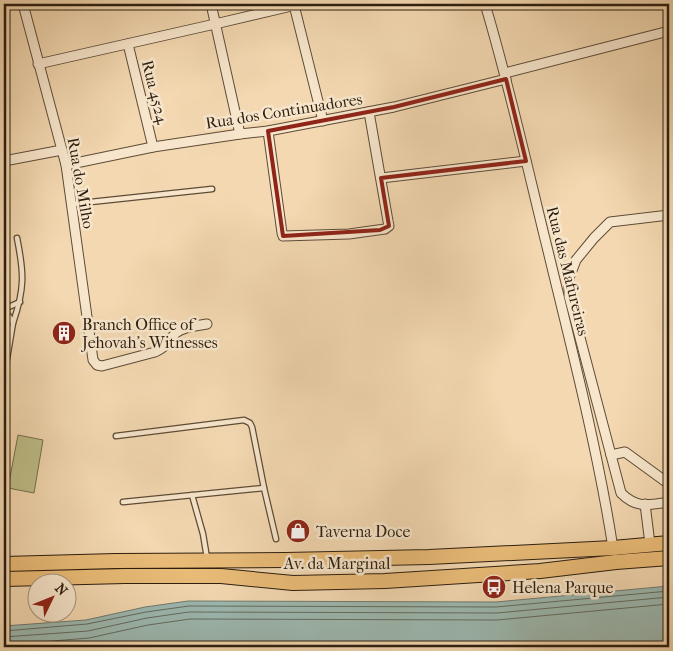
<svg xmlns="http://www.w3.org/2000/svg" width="673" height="651" viewBox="0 0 673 651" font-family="'IM FELL French Canon',serif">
<rect width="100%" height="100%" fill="#f3d8b1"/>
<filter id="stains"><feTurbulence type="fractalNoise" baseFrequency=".004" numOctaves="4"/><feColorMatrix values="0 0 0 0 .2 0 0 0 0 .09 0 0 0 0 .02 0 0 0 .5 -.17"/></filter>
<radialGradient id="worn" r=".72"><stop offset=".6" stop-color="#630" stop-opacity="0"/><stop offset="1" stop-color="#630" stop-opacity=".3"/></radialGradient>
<polygon fill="#bebe89" stroke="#756e4c" points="18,435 43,440 34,493 8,488"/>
<polygon fill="#9cb9b1" stroke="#6f7b71" points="669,586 669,647 4,647 4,626 86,620 145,607 188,601 496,602"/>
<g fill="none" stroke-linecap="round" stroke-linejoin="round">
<g stroke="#646c60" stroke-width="1">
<polyline points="4,631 87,624 146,612 189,606 496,607 669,591"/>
<polyline points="4,637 88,631 147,618 189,612 497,613 669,597"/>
<polyline points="4,645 89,638 148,625 190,619 497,620 669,604"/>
</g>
<g stroke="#5e4c38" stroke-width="7">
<g id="service">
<polyline points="72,204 212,189"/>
<polyline points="4,309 20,302"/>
<polyline points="4,312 9,316 13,323 6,365"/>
<path d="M13,323C25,288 24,273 17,238"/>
<polyline points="116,436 244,420 250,423 252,427 264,488 276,539"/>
<polyline points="192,495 203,534 207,558"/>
<polyline points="123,502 264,488"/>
</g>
</g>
<g stroke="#5e4c38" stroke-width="11">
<g id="minor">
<path d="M23,4L66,165L93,360L97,365L102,366L155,352C167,347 167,341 176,333C184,326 197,326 207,324"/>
<polyline points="211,4 240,134"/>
<path d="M485,4C509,84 527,166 547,247C571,346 597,446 613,548"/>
<polyline points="294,5 323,121"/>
<polyline points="128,44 153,147"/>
<polyline points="38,64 215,24 300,4"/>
<polyline points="505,73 669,31"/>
<polyline points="268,131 282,233 283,236 349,234 385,229 389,226 388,221 369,112"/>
<polyline points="4,161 62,150"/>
<polyline points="66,165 153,147 240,134 268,131 394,107 506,79"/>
<polyline points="381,178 526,161"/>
<path d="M669,215L610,222L594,238L576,260L569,278V296L621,493C637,509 649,505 669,502"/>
<polyline points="611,455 625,452 669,484"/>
<polyline points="645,504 650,544"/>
</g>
</g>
<g stroke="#2c1e10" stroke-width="16">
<g id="primary">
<polyline points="4,564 116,561 285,560 429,557 613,548 669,543"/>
<polyline points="4,579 125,576 221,576 293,583 385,581 540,571 616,562 669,558"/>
</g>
</g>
<use href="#service" stroke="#f7e6cc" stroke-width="4.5"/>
<use href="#minor" stroke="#f7e6cc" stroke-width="9"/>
<use href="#primary" stroke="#eabc78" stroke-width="14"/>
</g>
<path fill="none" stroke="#8f2418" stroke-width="4" stroke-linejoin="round" d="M506,79L526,161L381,178L389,226L380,230L283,236L268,131L394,107Z"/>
<defs>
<g id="building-disc" transform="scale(1.25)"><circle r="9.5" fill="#8f2418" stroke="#f7e6cc"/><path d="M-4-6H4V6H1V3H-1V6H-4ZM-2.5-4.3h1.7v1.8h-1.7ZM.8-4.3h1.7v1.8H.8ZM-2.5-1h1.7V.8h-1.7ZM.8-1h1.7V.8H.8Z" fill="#fff"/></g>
<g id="shop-disc" transform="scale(1.25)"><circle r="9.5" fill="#8f2418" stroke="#f7e6cc"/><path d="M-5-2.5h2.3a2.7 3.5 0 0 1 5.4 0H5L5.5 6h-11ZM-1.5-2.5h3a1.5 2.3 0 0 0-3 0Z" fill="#fff"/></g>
<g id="bus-disc" transform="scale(1.25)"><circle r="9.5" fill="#8f2418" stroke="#f7e6cc"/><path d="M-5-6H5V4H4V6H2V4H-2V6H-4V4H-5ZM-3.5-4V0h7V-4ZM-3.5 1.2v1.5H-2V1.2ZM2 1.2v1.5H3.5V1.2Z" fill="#fff"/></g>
</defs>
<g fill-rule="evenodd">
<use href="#building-disc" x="64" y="333"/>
<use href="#shop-disc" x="298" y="531"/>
<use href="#bus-disc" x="494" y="587"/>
</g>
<g text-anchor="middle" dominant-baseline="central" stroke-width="5" stroke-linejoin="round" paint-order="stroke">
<g font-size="16" fill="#2c1e10" stroke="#f7e6cc">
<text transform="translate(155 92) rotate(76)">Rua 4524</text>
<text transform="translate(284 111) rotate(-9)">Rua dos Continuadores</text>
<text transform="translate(81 183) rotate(80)">Rua do Milho</text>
<text transform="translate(568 271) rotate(76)">Rua das Mafureiras</text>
<text x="337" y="563">Av. da Marginal</text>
</g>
<g font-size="16" fill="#2c1e10" stroke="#f7e6cc" text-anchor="start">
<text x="82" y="324">Branch Office of<tspan x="82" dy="18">Jehovah's Witnesses</tspan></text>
<text x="316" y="531">Taverna Doce</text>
<text x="512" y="587">Helena Parque</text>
</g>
</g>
<rect width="673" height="651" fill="none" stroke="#f3d8b1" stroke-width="20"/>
<rect x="5" y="5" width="663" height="641" fill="none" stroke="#2c1e10" stroke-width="2.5"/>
<rect x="10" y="10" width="653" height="631" fill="none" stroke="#2c1e10"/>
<g transform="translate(52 598) rotate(47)"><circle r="24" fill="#f7e6cc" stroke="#a69681"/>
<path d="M0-4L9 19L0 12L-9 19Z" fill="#8f2418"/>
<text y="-8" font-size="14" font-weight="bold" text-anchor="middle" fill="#2c1e10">N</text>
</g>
<rect width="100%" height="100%" filter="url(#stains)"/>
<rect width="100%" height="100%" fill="url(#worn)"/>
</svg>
